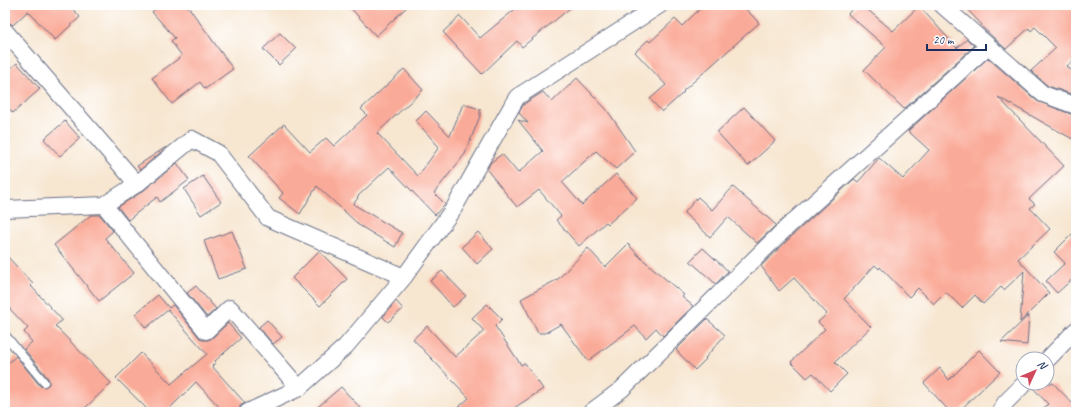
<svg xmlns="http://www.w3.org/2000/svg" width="1081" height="417" viewBox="0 0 1081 417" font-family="Caveat,sans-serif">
<rect width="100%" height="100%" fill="#fff"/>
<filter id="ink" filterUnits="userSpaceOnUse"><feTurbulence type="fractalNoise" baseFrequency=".025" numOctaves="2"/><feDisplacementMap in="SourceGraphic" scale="8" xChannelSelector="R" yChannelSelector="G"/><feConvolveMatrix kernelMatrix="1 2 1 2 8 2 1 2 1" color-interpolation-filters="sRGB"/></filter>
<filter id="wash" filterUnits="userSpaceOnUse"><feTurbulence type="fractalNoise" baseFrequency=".012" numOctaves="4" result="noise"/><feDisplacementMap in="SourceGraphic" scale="16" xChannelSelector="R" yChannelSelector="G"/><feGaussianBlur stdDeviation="0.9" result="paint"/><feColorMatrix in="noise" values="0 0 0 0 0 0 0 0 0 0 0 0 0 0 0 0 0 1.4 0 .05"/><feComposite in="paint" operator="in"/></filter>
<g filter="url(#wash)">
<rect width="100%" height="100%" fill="#f7e6d0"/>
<g id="blocks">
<g fill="#faaa98">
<polygon points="5,5 69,5 80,17 55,40 28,11 13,25 8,22 5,22"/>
<polygon points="160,5 187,5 233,69 205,89 200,82 172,104 152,78 182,56 171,41 175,38 152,12"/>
<polygon points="348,5 409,5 376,36"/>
<polygon points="520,5 574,5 522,47 517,41 482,74 443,32 460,16 480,38"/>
<polygon points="704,5 742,5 759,23 683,91 684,92 662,112 650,99 666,85 635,52 648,40 650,42 675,19 682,26"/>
<polygon points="855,5 862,5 893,31 919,6 957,48 967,39 974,46 904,109 864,70 886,47 848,14"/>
<polygon points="963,5 1076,5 1076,58 1067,66 1076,75 1076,89 1071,94 1048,86 1031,71 1056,48 1035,27 1031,31 1029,28 1006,49 981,26 982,25"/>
<polygon points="280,33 296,49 279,65 263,49"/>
<polygon points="988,58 1037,101 1073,115 1076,115 1076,141 998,97 1064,166 1029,199 1035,204 1030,208 1050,229 1018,259 1049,293 1020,322 1024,271 1004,290 1001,287 983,304 975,295 962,308 946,292 934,304 918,288 909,297 880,267 879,269 875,265 844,299 871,327 835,362 847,374 830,391 813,373 807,378 791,362 825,329 818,322 827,314 794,278 779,291 761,266 792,236 854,179 858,182 879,158 903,179 929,150 908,131"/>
<polygon points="17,63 40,89 13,113 5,104 5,73"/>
<polygon points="404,69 423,90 377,133 418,176 439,147 416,121 426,111 450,136 463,104 480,109 480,116 465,154 434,193 445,204 443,206 435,215 389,167 357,197 358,198 353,204 402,233 395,247 357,224 357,223 317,186 300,214 279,198 283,193 249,156 284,124 310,152 326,138 334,146 367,115 361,109"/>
<polygon points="577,78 607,110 635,151 616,169 596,151 562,182 582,205 616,174 637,198 608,224 606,222 579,246 556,220 561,216 539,190 517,207 487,170 490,163 502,154 518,173 543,151 518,120 528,123 519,113 523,105 527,102 543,92 552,102"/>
<polygon points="744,107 775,141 748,166 717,132"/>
<polygon points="65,121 80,138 60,156 44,139"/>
<polygon points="166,147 166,148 140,170 137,166"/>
<polygon points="177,163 189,180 160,202 157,197 128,220 118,207 143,191"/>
<polygon points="203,176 221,202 201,215 184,189"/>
<polygon points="733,187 776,225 757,243 728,217 710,237 684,213 698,197 712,210"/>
<polygon points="91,215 100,215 113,231 105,238 134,273 99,301 54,245"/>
<polygon points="1076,230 1076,276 1057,293 1046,281 1065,263 1054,252"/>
<polygon points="232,231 247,269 218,279 204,241"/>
<polygon points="478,232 493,249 477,264 462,247"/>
<polygon points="628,244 640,257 684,295 682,297 693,306 663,336 656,328 646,338 635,326 588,361 561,324 545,333 538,333 521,299 558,279 588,248 605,267"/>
<polygon points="703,248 728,271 716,284 690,261"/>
<polygon points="319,251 347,279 320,306 292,278"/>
<polygon points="5,254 33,284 31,286 62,320 55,326 111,383 81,412 5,412 5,366 16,356 40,386 45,387 49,384 49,381 48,378 24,349 32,342 24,332 28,328 5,304"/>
<polygon points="442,271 466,296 453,307 430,281"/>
<polygon points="196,286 216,309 207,317 187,293"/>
<polygon points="158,295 169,308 173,305 199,337 202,340 208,340 212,338 228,323 241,338 215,361 216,362 212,366 245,403 240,406 239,412 224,412 196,382 166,412 150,412 116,378 141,353 171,384 207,354 168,310 146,328 135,314"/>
<polygon points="396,301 403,309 388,322 383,317"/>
<polygon points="487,304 502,319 495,326 521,365 525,363 543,389 508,412 453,412 469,398 413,339 427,326 455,357 484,331 472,318"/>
<polygon points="1029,315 1027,345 1001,342"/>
<polygon points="707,319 725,335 705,358 706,359 695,370 676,350"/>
<polygon points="267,320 282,337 273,344 259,327"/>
<polygon points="979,350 1000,372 958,412 950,412 924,383 940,368 949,380"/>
<polygon points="1034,383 1053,383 1076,407 1076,412 1040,412 1048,404 1033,388"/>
<polygon points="341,387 364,412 312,412"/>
</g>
</g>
</g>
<g filter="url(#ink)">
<use href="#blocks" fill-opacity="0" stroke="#686f86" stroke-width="1"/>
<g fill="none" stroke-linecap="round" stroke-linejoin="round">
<g stroke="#686f86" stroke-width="10">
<polyline id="service" points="5,335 44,382"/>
</g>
<g stroke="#686f86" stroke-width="18">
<g id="minor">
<polyline points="942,5 1043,94 1076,106"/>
<polyline points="5,31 137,184"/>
<polyline points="104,205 206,331 230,308 299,388"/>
<polyline points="5,209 104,205 137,184 192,139 218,153 268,218 404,277"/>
<polyline points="1047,360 1076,330"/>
<polyline points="248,412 299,388 346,346 404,277 454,208 517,97 660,5"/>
<polyline points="591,412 622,389 785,229 988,46"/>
<polyline points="1000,412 1005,403 1025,383"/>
</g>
</g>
<use href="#service" stroke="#fff" stroke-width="8"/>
<use href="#minor" stroke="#fff" stroke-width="16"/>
</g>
</g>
<rect width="1081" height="417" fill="none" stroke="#fff" stroke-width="20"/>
<g transform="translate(1035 371) rotate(46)"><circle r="19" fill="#ffffff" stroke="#a4acbf"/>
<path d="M0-3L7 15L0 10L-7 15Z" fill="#d1495b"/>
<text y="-6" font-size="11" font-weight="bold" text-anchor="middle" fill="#1b2f5e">N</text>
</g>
<path d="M927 44v6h59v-6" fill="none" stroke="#1b2f5e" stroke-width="2"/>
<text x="933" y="44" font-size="12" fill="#1b2f5e" stroke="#ffffff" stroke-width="3" paint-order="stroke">20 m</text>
</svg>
